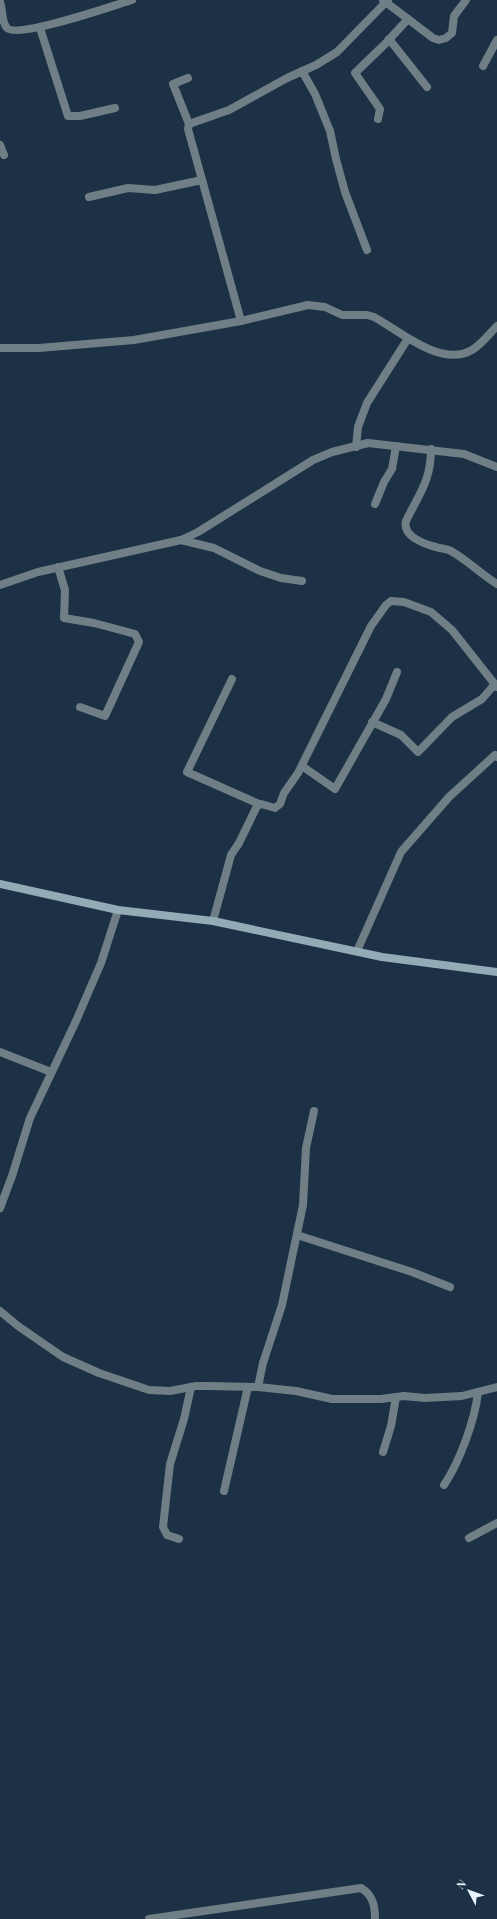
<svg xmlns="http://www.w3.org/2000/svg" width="497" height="1919" viewBox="0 0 497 1919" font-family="'Playfair Display',serif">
<rect width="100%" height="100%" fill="#1c3145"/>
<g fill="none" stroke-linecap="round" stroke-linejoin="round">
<g stroke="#6f7f85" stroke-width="8">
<polyline points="383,0 433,38 439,40 446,38 452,33 454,16 466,0"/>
<path d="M0,2C3,9 1,22 7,28C18,39 115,5 132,0"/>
<polyline points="40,28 68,116 80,116 115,108"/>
<polyline points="389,39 427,87"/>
<polyline points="483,66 497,40"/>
<polyline points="302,71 315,94 330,131 336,159 345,192 367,250"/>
<polyline points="188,78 173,84 189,124"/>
<polyline points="378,119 380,109 355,73 385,44 408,19"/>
<polyline points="0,145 4,155"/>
<polyline points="89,197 128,188 155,190 202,180"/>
<polyline points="241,321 188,129 189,124 229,110 287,78 316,65 337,52 388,0"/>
<path d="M0,348H39L134,340L241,321L308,305L325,307L342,315H367L374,317C400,331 441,368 472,350C482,344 489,334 497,326"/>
<polyline points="356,447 358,427 367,403 407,340 410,340"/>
<path d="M431,449C431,481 419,494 406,521C402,536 424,544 436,547C441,549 446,548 451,551C467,560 481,574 497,584"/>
<polyline points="375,504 384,482 392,469 396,446"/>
<polyline points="181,540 214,548 260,571 281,578 302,581"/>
<polyline points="58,567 65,590 64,618 94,623 135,634 139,642 105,716 80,707"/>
<polyline points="0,585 38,572 181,540 198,532 313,460 332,452 368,443 464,454 497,467"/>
<polyline points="232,679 187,772 259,804"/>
<polyline points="372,722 401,735 418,752 452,717 482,699 495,684"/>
<polyline points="302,766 335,789 386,699 397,672"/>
<polyline points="213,921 231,855 239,843 257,806 261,804 275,808 280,804 284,793 298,773 371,626 386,605 391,601 404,602 431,612 452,630 497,687"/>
<polyline points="357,951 401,852 449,797 495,755 497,757"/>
<polyline points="0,1052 51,1072"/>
<polyline points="0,1208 12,1176 30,1118 76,1021 101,963 118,910"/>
<polyline points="297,1235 412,1272 450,1287"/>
<polyline points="0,1311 18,1326 63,1357 99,1373 149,1390 170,1391 196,1386 208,1386 258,1387 296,1391 332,1399 381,1399 404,1396 425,1398 462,1396 497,1387"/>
<polyline points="258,1387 263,1363 282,1305 303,1205 306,1148 314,1111"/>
<polyline points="383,1452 391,1426 396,1397"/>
<path d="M444,1485C460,1461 475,1420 478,1392"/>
<polyline points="224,1491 248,1387"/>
<polyline points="469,1538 497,1523"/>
<polyline points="179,1539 167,1535 163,1527 170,1464 184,1419 191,1387"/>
<path d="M149,1919L361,1888C373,1895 375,1906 375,1919"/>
</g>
<polyline stroke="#93abb6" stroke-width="8" points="0,884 118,910 213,921 382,957 497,972"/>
</g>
<g transform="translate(469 1891) rotate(311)" stroke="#1c3145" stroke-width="3" paint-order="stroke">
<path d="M0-3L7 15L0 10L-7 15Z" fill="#e9f4fe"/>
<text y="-6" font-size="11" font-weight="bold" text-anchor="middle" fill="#e9f4fe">N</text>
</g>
</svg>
